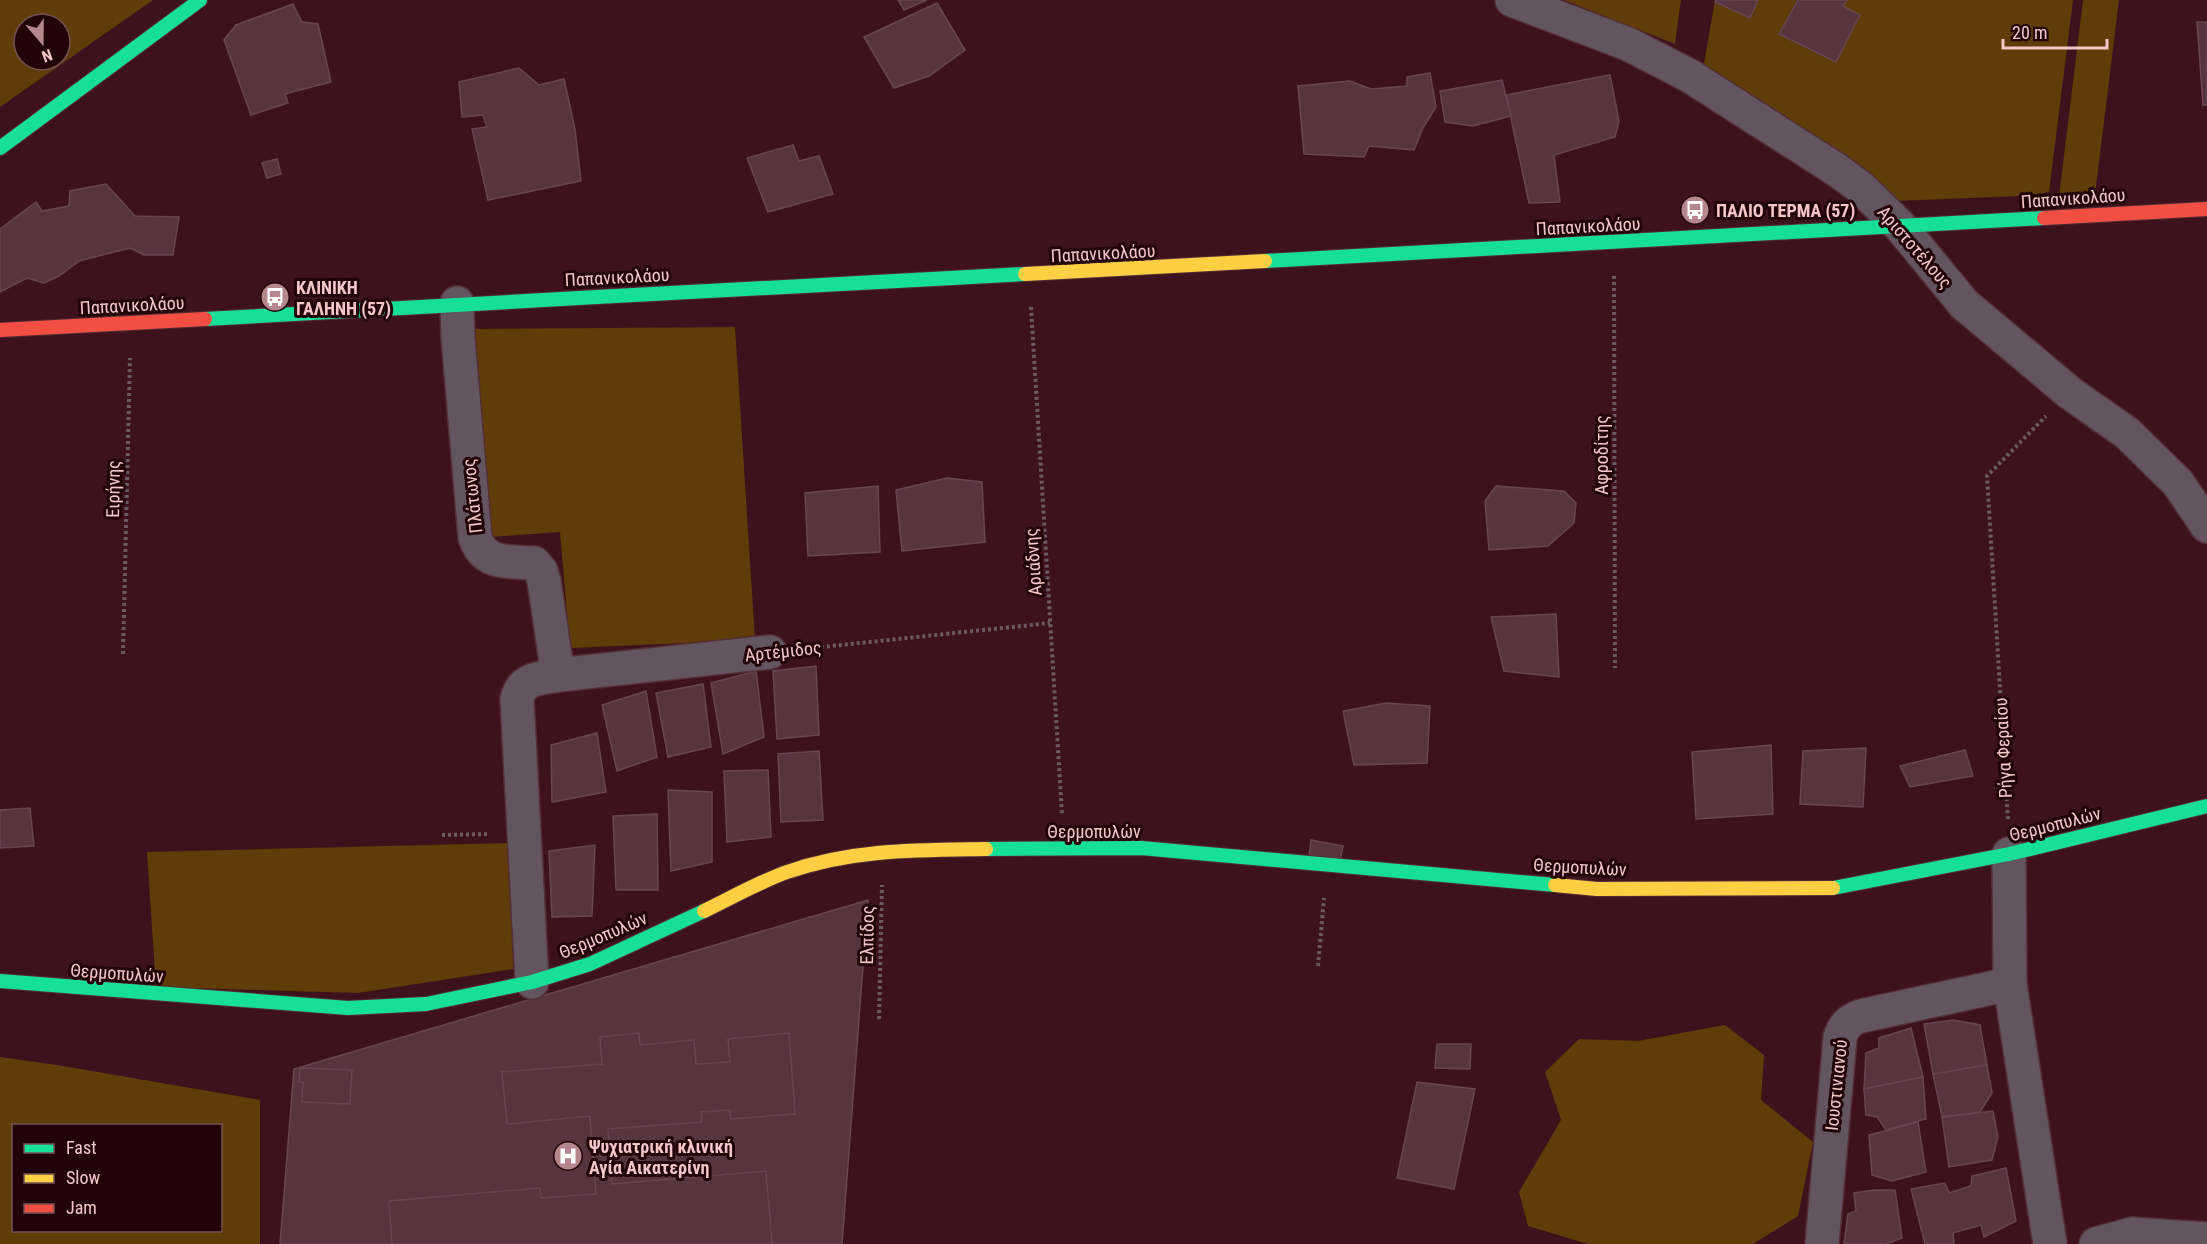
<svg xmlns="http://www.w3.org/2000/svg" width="2207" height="1244" viewBox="0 0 2207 1244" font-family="'Roboto Condensed',sans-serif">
<rect width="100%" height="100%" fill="#3e121d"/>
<g fill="#5f3c08" fill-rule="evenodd">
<path d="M0,0H153L0,107ZM24,24H60V60H24Z"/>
<polygon points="1564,0 1681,0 1675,44"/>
<polygon points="1715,0 2073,0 2049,192 2020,196 1895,201 1703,70"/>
<polygon points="2083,0 2119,0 2095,194 2059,197"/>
<polygon points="735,327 755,640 570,648 560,532 490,537 474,329"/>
<polygon points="511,843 513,969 358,993 156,987 147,852"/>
<polygon points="1725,1025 1764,1055 1761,1100 1813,1142 1798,1216 1753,1244 1588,1244 1528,1226 1519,1192 1561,1120 1545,1072 1579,1039 1638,1041"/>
<path d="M0,1057L57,1065L260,1100V1244H0ZM14,1126H220V1230H14Z"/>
</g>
<g fill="#57343e" stroke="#684651" stroke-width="1.5">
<polygon points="898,0 927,0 904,10"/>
<polygon points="1716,0 1758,0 1750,18 1715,2"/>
<polygon points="1798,0 1847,0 1843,6 1860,15 1836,62 1779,34"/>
<polygon points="937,3 965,50 929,76 894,88 864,37"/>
<polygon points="293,4 302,22 318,24 331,82 285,94 288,103 251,115 224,40 236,25"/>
<polygon points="2197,22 2207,22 2207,105 2203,105"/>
<polygon points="519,68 539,85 564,79 575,129 581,181 488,200 472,129 487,127 483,115 462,117 459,82"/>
<polygon points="1430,73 1436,107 1423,128 1414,150 1369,146 1364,157 1304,154 1298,86 1350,81 1371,89 1407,86 1407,77"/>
<polygon points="1610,75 1619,121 1615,137 1554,155 1560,202 1529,203 1506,95"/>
<polygon points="1502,80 1511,116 1473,126 1445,122 1440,91"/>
<polygon points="793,145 799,161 819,156 833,194 768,212 747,158"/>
<polygon points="277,159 281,174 267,178 262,163"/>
<polygon points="106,184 135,216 179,217 173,255 144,255 130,248 79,261 59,276 44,283 27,278 0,292 0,229 36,202 42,211 69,206 70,191"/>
<polygon points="947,478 982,482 985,542 902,551 896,490"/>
<polygon points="878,486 880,552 808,556 805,493"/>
<polygon points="1496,486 1564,491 1576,503 1574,523 1548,546 1489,550 1485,501"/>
<polygon points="1556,614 1559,677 1504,671 1491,617"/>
<polygon points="816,666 819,735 777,739 773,671"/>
<polygon points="756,671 764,737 723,754 711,683"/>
<polygon points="703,684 711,747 668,757 656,693"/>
<polygon points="646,691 657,757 617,771 602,705"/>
<polygon points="1386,703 1430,706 1427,763 1354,765 1343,711"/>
<polygon points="597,733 606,792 552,802 551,745"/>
<polygon points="1771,745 1773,814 1696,819 1692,752"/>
<polygon points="1866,748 1863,807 1800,804 1803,751"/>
<polygon points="1965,750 1973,776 1910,787 1900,766"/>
<polygon points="819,751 823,820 781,822 778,754"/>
<polygon points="768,770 771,837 727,842 724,771"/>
<polygon points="668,790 712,792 712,862 671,871"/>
<polygon points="30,808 34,846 0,848 0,810"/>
<polygon points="657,814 658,890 616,890 613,816"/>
<polygon points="1311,840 1343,846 1340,862 1309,856"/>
<polygon points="595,845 592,916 552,917 549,851"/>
<polygon points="868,900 842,1244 280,1244 294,1069"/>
<polygon points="1954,1020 1980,1025 1987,1065 1933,1074 1924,1024"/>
<polygon points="1911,1028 1923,1077 1864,1089 1866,1053 1879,1048 1879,1038"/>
<polygon points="639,1033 640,1045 694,1040 696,1064 730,1062 728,1039 789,1033 795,1114 731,1119 730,1110 701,1112 702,1122 608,1129 612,1184 766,1171 772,1244 392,1244 389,1201 540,1188 541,1198 596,1194 590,1116 507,1124 502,1072 602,1064 600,1037"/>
<polygon points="1437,1044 1471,1044 1470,1069 1435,1068"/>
<polygon points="1987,1065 1992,1093 1980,1112 1942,1117 1933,1074"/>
<polygon points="300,1068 352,1070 350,1104 302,1102 303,1082 299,1082"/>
<polygon points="1923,1077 1926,1119 1886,1130 1877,1117 1866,1115 1864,1089"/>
<polygon points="1417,1082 1475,1089 1454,1189 1397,1178"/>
<polygon points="1993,1111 1998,1137 1992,1160 1949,1167 1942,1117"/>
<polygon points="1918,1122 1926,1172 1892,1181 1872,1175 1869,1135"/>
<polygon points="2006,1168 2016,1221 1984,1237 1981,1225 1953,1233 1954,1244 1925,1244 1911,1189 1945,1183 1949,1193 1971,1186 1972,1176"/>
<polygon points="1875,1190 1895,1190 1902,1238 1886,1244 1844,1244 1848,1214 1856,1211 1854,1193"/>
</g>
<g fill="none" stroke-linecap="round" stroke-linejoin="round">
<g stroke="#542f37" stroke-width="36">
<g id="street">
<polyline points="1512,0 1628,44 1690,76 1837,170 1860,187 1900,226 1964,304 2070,393 2127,433 2178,483 2207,526"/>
<path d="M457,303L458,337L475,537C484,566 509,561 534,563L541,571L544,581L558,675"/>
<polyline points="2009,854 2010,984 2050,1244"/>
<path d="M532,982L517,699C522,678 538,679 558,675L770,652"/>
<path d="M1822,1244L1840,1038C1843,1026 1849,1020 1861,1016L2010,984"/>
<polyline points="2096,1244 2132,1234 2207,1239"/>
</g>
</g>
<g stroke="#542f37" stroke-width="16">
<g id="fast">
<polyline points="0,148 200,0"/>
<polyline points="1265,261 2044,218"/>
<path d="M205,319C478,302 752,290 1025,274"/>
<polyline points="986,849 1141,848 1555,885"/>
<polyline points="1833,888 2009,854 2207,806"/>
<polyline points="0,981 348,1008 426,1004 532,982 590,964 704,911"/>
</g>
</g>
<g stroke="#542f37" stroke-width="16">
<g id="slow">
<polyline points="1025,274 1265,261"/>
<polyline points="1555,885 1597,889 1833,888"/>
<path d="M704,911C731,898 759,882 787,872C852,849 918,850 986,849"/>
</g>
</g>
<g stroke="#542f37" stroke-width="16">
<g id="jam">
<polyline points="2044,218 2207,209"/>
<polyline points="0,330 205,319"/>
</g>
</g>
<g stroke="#6b5a62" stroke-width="4" stroke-dasharray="3 3" stroke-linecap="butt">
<polyline points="1614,276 1615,668"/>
<polyline points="1031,307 1062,815"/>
<polyline points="803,649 1050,623"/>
<polyline points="123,654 130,358"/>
<polyline points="2008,819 1987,476 2046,416"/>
<polyline points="442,835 490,834"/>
<polyline points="1318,966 1324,898"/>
<polyline points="879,1019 882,885"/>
</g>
<use href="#street" stroke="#62555f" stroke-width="33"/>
<use href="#fast" stroke="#16e098" stroke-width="14"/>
<use href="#slow" stroke="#ffcf43" stroke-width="14"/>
<use href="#jam" stroke="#f24e42" stroke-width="14"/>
</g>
<defs>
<g id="bus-disc" transform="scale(1.5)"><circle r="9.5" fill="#b5878c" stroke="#220408"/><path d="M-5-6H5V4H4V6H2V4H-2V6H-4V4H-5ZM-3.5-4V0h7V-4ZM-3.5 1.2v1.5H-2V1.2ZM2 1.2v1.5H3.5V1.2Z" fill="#fff"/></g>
<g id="hospital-disc" transform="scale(1.5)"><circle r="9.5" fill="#b5878c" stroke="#220408"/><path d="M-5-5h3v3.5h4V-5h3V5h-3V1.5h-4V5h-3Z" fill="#fff"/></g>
</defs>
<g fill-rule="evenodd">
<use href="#bus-disc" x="1695" y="210"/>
<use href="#bus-disc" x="275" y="297"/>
<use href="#hospital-disc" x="568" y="1156"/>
</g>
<g text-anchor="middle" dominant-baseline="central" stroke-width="6" stroke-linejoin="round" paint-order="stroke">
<g font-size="18" fill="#f5c6c8" stroke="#220408">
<text transform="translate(2073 198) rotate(-4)">Παπανικολάου</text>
<text transform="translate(1588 226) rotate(-3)">Παπανικολάου</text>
<text transform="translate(1915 247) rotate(49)">Αριστοτέλους</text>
<text transform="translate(1103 253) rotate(-3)">Παπανικολάου</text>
<text transform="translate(617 277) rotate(-3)">Παπανικολάου</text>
<text transform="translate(132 305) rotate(-3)">Παπανικολάου</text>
<text transform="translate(1601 455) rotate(-90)">Αφροδίτης</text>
<text transform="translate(113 489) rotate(-89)">Ειρήνης</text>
<text transform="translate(472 496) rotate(-96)">Πλάτωνος</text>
<text transform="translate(1033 562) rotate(-94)">Αριάδνης</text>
<text transform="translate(783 651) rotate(-6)">Αρτέμιδος</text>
<text transform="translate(2003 748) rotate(-93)">Ρήγα Φεραίου</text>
<text transform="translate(2055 824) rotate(-14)">Θερμοπυλών</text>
<text x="1094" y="831">Θερμοπυλών</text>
<text transform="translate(1580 867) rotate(3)">Θερμοπυλών</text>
<text transform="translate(603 935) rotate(-23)">Θερμοπυλών</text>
<text transform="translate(867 935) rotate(-89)">Ελπίδος</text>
<text transform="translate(117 973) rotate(4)">Θερμοπυλών</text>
<text transform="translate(1836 1085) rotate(-84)">Ιουστινιανού</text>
</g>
<g font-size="18" font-weight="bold" fill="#f5c6c8" stroke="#220408" text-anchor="start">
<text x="1716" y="210">ΠΑΛΙΟ ΤΕΡΜΑ (57)</text>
<text x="296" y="287">ΚΛΙΝΙΚΗ<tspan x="296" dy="21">ΓΑΛΗΝΗ (57)</tspan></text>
<text x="589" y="1146">Ψυχιατρική κλινική<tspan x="589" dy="21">Αγία Αικατερίνη</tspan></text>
</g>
</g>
<rect x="12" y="1124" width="210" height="108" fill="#220408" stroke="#765255" stroke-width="1.5"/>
<rect x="24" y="1144" width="30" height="9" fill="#16e098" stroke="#765255" stroke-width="1.5"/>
<text x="66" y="1154" font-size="18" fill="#f5c6c8">Fast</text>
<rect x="24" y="1174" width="30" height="9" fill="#ffcf43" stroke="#765255" stroke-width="1.5"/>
<text x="66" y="1184" font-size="18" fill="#f5c6c8">Slow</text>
<rect x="24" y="1204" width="30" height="9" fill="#f24e42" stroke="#765255" stroke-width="1.5"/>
<text x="66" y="1214" font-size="18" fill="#f5c6c8">Jam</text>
<g transform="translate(42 42) rotate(160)"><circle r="28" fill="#220408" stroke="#765255" stroke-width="1.5"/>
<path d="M0-4.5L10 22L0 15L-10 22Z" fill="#b5878c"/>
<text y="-9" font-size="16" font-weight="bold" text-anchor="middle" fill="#f5c6c8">N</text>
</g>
<path d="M2003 39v9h104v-9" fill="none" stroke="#f5c6c8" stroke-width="3"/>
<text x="2012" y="39" font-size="18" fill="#f5c6c8" stroke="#220408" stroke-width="4.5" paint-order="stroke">20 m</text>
</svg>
